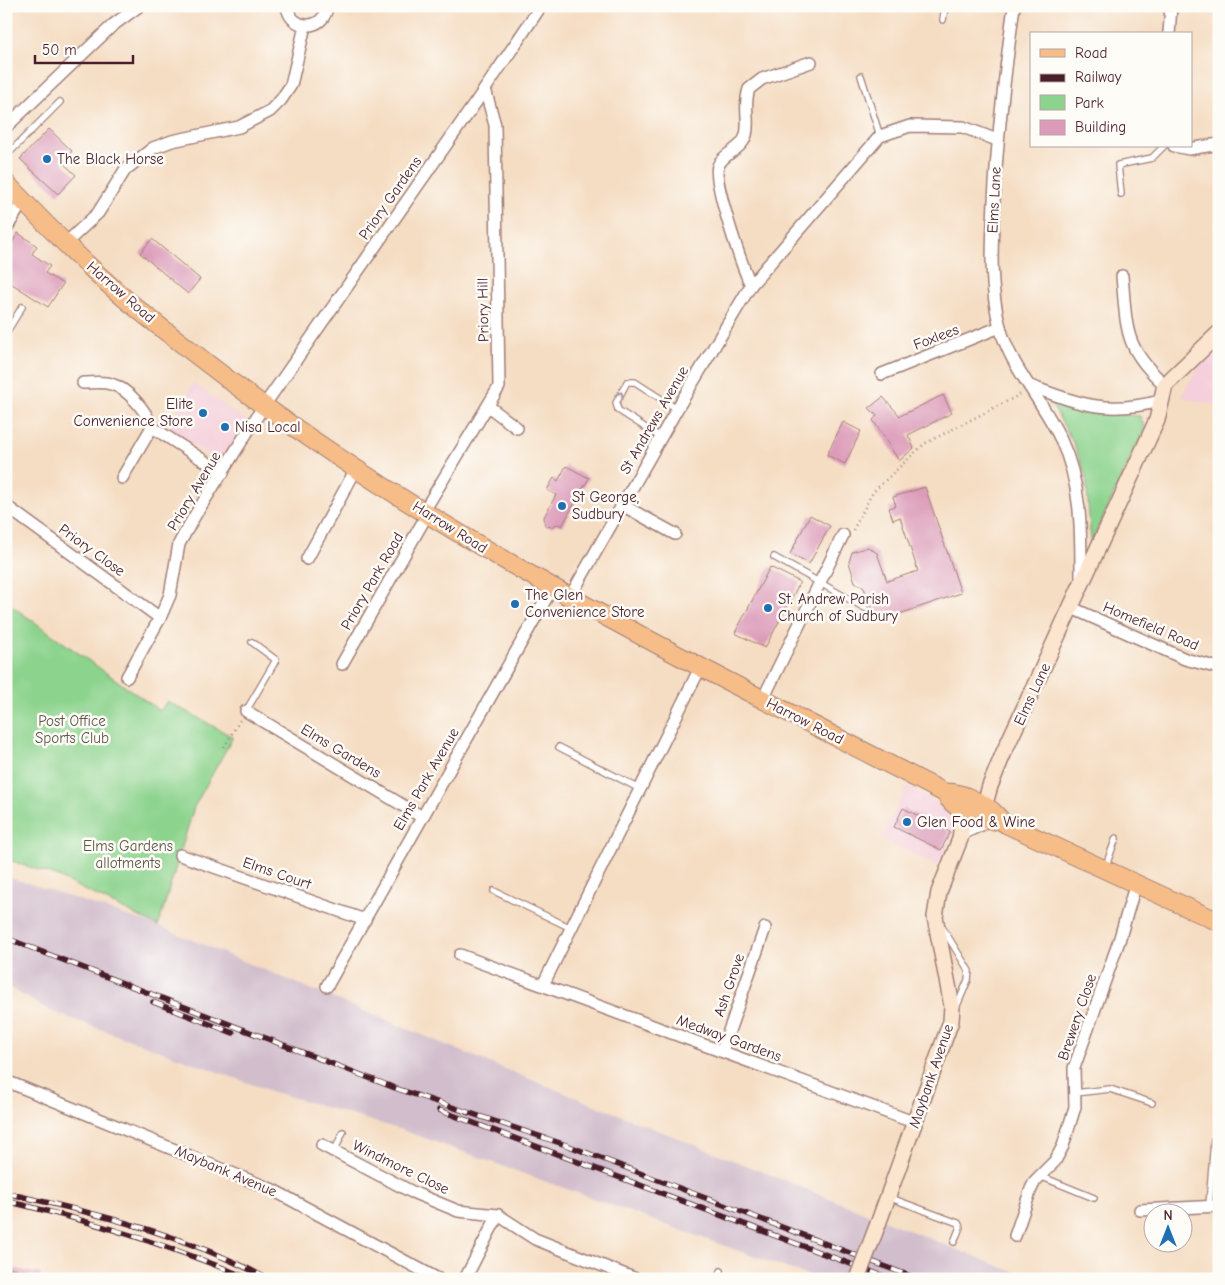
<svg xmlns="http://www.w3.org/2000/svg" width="1225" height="1285" viewBox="0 0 1225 1285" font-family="'Comic Neue',sans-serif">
<rect width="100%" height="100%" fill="#fdfcf7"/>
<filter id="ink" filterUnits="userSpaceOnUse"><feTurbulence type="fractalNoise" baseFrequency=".02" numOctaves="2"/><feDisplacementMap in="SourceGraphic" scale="10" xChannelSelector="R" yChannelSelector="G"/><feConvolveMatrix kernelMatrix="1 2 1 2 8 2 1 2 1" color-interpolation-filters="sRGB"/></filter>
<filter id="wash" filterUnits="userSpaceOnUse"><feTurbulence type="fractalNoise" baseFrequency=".0096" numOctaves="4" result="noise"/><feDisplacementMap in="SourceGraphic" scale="20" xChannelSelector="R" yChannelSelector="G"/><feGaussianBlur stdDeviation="1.12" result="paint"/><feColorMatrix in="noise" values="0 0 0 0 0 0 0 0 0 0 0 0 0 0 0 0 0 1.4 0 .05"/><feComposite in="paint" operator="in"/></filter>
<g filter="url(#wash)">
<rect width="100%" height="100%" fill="#f5ddc3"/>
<g fill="#f5cfdb">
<polygon points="1219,347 1219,406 1181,397 1202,361"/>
<polygon points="193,383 249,423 223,465 168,428"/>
<polygon points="907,786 954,812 956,819 954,831 939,867 881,839"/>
</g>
<polygon fill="#d1bdcc" points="6,876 158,926 502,1068 1031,1279 817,1279 402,1130 271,1091 53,1012 6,986"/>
<g fill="#8cd38d" stroke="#6b795c">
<polygon points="1050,401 1087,413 1140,416 1145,428 1091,543 1086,476 1074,444"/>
<polygon points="6,602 160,711 167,701 233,737 194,807 158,926 56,876 6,859"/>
</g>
<g id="blocks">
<g fill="#dc9bb9">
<polygon points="49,129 72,151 62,162 76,175 58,194 20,159"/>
<polygon points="18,233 37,246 32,254 50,266 45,273 63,284 48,307 6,280 6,252"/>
<polygon points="152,239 200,279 188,294 140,253"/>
<polygon points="943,395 952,413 908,435 914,448 899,461 873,420 877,416 869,408 883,397 900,416"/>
<polygon points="843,422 861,431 845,464 827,455"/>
<polygon points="566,466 589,478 562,526 557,524 551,527 545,525 544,517 556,495 547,490 554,478 558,481"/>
<polygon points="925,487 961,593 876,622 864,588 855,582 849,562 852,552 868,547 877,553 887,581 918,571 900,517 893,520 889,508 896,506 893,497"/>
<polygon points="810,515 830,526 809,564 790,554"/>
<polygon points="770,567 800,582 765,648 735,633"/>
<polygon points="903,808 950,832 941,850 894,827"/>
<polygon points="11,1268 41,1274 40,1279 9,1279"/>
</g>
</g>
</g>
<g filter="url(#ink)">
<use href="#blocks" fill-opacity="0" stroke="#a07e77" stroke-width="1"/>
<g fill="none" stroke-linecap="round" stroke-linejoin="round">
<g stroke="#a07e77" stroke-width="8">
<g id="lane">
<polyline points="6,10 10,6"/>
<polyline points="943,20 945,6"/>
<polyline points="861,76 880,136"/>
<polyline points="6,156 60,102"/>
<polyline points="1121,194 1118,165 1152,158 1164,146"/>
<polyline points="6,333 22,307"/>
<polyline points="660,437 618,410 616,403 627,382 635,382 677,409"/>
<polyline points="774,557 865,608"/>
<polyline points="246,711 276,660 252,642"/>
<polyline points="559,747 640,789"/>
<polyline points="1105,868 1116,838"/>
<polyline points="494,891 571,928"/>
<polyline points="942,927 969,971 968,980 956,1008"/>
<polyline points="1075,1093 1110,1089 1152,1103"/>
<polyline points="335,1150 343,1132"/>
<polyline points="1040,1176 1094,1198"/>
<polyline points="888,1197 958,1223 960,1227 954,1242"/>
<polyline points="1209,1206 1214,1140"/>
<polyline points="718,1279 721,1271"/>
</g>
</g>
<g stroke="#a07e77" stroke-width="14">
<g id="street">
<path d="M287,6C290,31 325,32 327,6"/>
<path d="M1014,6C1005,72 997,136 994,202C992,244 989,285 1000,327C1011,369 1043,400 1061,440C1082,485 1081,532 1081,581"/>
<polyline points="1169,34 1171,6"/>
<polyline points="6,127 113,25 139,6"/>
<polyline points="1174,146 1189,149 1219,144"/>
<polyline points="6,229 23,201"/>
<polyline points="66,243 98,213 125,170 153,148 172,141 239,127 270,111 281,100 291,85 305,26"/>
<path d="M1122,276C1127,329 1123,347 1165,385"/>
<path d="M751,285C743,269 712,180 718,166C723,153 742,150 746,135C750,120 743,106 749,89L762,79L811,62"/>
<polyline points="882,374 1000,327"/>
<path d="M83,383C92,383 103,381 111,384C129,389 146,411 152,427"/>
<path d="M1030,386C1080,404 1106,415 1160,401"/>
<polyline points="488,406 517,428"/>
<polyline points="122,478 152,427 223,473"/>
<polyline points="622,505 675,534"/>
<polyline points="6,506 160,618"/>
<polyline points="424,511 499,387 495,125 485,89"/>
<polyline points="307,559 356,469"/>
<polyline points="570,597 677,409 751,285 880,136 910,126 963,127 997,140"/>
<polyline points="1072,608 1185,659 1219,668"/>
<polyline points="342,664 428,513"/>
<polyline points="127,677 160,618 170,595 179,544 194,517 263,407 485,89 541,6"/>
<polyline points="763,699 843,535"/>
<polyline points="246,711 422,817"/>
<polyline points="960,839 966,832 988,822"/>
<polyline points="180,855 365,920"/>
<polyline points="460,955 905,1119"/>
<polyline points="543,985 701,666"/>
<polyline points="327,986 552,588"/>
<polyline points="722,1051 765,928"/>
<polyline points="6,1081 273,1190 438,1279"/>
<polyline points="322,1145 412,1192 458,1211 498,1215 535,1239 636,1279"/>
<polyline points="1140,1210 1219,1206"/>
<polyline points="1015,1236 1031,1189 1035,1181 1055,1161 1063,1146 1075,1107 1074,1068 1119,941 1135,886"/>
<polyline points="465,1279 498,1215"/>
</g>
</g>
<g stroke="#a07e77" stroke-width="18">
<g id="secondary">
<polyline points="984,807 990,786 1004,752 1157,420 1165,385 1219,333"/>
<polyline points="878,1224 951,1021 952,1006 935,917 939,892 960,839 964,810"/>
</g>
</g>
<g stroke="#a07e77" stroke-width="20">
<g id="primary">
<path d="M6,183C41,220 77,256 115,290C142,314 171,335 199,357C426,535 690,661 945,793C953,809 981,823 998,820"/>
<path d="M945,793C959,791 980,802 992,811C997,815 999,820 1006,824L1219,922"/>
</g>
</g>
<g stroke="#a07e77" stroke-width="2.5" stroke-dasharray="1 4" stroke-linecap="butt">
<polyline points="853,530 873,492 924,444 1021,394"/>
<polyline points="224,747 240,720"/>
</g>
<use href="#lane" stroke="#fff" stroke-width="5.5"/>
<use href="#street" stroke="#fff" stroke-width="11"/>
<use href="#secondary" stroke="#fce5cf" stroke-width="15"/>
<use href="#primary" stroke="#f7bd88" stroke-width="18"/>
<g stroke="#4a1f2b" stroke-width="5.5">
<g id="rail">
<polyline points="6,938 395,1088 569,1146 918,1279"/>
<polyline points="153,1002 233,1033"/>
<polyline points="439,1110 891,1279"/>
<path d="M6,1193C95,1213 187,1235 268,1279"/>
<path d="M6,1201C92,1221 169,1245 250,1279"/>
</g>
</g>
<use href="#rail" stroke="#fdfcf7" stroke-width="4" stroke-dasharray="11" stroke-linecap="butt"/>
<g stroke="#a07e77" stroke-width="18" stroke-linecap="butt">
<polyline id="secondary-bridge" points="857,1279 878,1224"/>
</g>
<use href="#secondary-bridge" stroke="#fce5cf" stroke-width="15"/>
</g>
<defs><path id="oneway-chevron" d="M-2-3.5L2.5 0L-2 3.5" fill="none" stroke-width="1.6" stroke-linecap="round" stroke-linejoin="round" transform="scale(1.25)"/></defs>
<use stroke="#ae9aa0" href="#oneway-chevron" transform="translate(620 395) rotate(-61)"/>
</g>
<g fill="#1f6fb2" stroke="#fdfcf7" stroke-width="2">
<circle cx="47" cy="159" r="5"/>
<circle cx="203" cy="413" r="5"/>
<circle cx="225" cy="427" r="5"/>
<circle cx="562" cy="506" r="5"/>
<circle cx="515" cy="604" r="5"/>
<circle cx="768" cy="608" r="5"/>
<circle cx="907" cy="822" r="5"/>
</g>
<g text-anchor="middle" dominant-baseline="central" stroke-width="5" stroke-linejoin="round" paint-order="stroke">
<g font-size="15" fill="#4a1f2b" stroke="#fdfcf7" text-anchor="start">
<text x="57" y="159">The Black Horse</text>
<text x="193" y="404" text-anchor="end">Elite<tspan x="193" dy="17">Convenience Store</tspan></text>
<text x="235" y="427">Nisa Local</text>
<text x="572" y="497">St George,<tspan x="572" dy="17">Sudbury</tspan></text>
<text x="525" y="595">The Glen<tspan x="525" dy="17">Convenience Store</tspan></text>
<text x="778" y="599">St. Andrew Parish<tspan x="778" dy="17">Church of Sudbury</tspan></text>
<text x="917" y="822">Glen Food &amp; Wine</text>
</g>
<g font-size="15" fill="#4a1f2b" stroke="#fdfcf7">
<text transform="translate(390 198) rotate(-55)">Priory Gardens</text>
<text transform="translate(994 200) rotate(-87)">Elms Lane</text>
<text transform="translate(121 292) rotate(41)">Harrow Road</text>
<text transform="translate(483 310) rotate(-91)">Priory Hill</text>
<text transform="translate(936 337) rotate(-21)">Foxlees</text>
<text transform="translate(654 420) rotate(-60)">St Andrews Avenue</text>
<text transform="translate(194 491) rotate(-59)">Priory Avenue</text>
<text transform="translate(450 527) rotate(32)">Harrow Road</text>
<text transform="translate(92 550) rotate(36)">Priory Close</text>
<text transform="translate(372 581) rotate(-60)">Priory Park Road</text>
<text transform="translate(1151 626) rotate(23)">Homefield Road</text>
<text transform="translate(1032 694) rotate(-65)">Elms Lane</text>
<text transform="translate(805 721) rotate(27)">Harrow Road</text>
<text transform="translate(341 751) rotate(31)">Elms Gardens</text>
<text transform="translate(426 779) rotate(-60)">Elms Park Avenue</text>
<text transform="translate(277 873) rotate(19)">Elms Court</text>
<text transform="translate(729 985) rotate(-71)">Ash Grove</text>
<text transform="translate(1077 1017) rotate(-71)">Brewery Close</text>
<text transform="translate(729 1038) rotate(20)">Medway Gardens</text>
<text transform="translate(931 1076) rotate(-71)">Maybank Avenue</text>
<text transform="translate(401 1167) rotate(26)">Windmore Close</text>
<text transform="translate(226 1171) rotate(23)">Maybank Avenue</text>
</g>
<g font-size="15" fill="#5e5548" stroke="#fdfcf7">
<text x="72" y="721">Post Office<tspan x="72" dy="17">Sports Club</tspan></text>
<text x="128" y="846">Elms Gardens<tspan x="128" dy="17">allotments</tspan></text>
</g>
</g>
<rect width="1225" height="1285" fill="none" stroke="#fdfcf7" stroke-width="25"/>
<rect x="1030" y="32" width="162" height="115" fill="#fdfcf7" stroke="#b5a4a5"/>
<rect x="1040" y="49" width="25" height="8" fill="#f7bd88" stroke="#b5a4a5"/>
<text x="1075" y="58" font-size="15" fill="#4a1f2b">Road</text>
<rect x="1040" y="74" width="25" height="8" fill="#4a1f2b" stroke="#b5a4a5"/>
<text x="1075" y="82" font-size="15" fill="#4a1f2b">Railway</text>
<rect x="1040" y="95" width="25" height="15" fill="#8cd38d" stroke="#b5a4a5"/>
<text x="1075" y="108" font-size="15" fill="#4a1f2b">Park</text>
<rect x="1040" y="120" width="25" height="15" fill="#dc9bb9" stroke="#b5a4a5"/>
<text x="1075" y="132" font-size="15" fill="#4a1f2b">Building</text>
<g transform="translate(1168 1228)"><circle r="24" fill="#fdfcf7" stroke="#b5a4a5"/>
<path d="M0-4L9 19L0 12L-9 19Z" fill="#1f6fb2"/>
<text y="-8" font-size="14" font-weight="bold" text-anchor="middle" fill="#4a1f2b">N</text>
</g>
<path d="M35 55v8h98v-8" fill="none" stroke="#4a1f2b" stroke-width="2.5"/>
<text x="42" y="55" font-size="15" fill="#4a1f2b" stroke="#fdfcf7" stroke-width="4" paint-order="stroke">50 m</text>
</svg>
